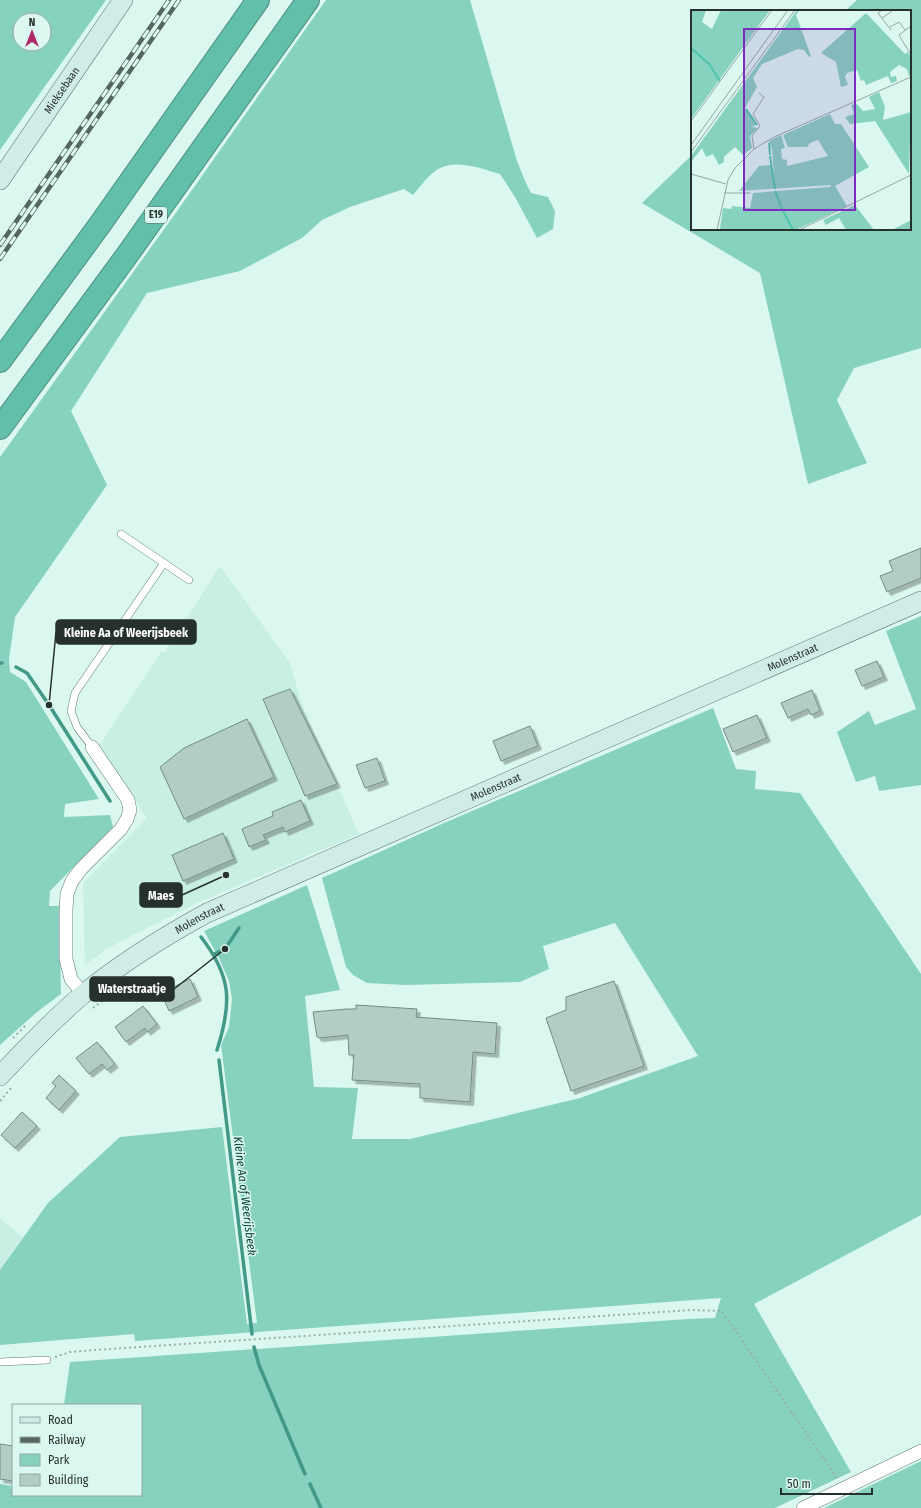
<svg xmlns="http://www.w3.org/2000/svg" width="921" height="1508" viewBox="0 0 921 1508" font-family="'Fira Sans Condensed',sans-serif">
<defs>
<filter id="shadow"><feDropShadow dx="3.5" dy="3.5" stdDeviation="0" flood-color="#0004"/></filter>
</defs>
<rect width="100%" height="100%" fill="#dbf8f0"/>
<g fill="#c9efe4">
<polygon points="220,566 290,663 301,702 359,834 195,904 108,948 85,965 83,883 147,818 98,745 101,743 161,652 165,652"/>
<polygon points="0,1219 23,1237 0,1270"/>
</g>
<g fill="#86d2bf" fill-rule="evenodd">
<path d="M0,0H106L0,150ZM20,20H44V44H20Z"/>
<path d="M326,0H470L517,161L525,181L531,193L548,197L555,211L553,229L537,238L515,197L500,174C479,168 452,157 434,172C426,178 419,188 413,195L404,189L350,207L322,220L302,238L240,271L147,293L71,411L107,485L15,617L9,659L10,672L26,682L99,799L65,804L64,817L110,815L113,827L50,891L49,906H59L61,994L37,1012L0,1045V457L175,214Z"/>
<polygon points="857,0 921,0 921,348 854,368 837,400 867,463 808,484 760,273 642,203 692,155 692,229 910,229 910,11 845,11"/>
<polygon points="921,616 921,785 879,791 875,776 856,782 837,732 869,711 875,725 916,709 886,631"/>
<polygon points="713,708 736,769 756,771 755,789 800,793 921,974 921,1215 754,1304 851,1472 775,1508 0,1508 0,1484 13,1486 13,1495 141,1495 141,1405 64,1405 70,1362 688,1319 715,1318 721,1298 135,1341 134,1334 0,1345 0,1270 48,1203 120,1137 222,1127 247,1324 257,1323 221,1045 229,1027 232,999 229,981 219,958 204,931 307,885 340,990 305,996 314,1087 358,1088 352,1139 410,1139 580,1098 698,1056 615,923 543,946 549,969 520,982 405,985 367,983 353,975 346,967 322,878 444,823"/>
<polygon points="921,1461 921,1508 824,1508"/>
</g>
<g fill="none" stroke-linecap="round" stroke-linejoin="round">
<g stroke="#429987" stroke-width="3.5">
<polyline points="0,663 2,663"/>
<polyline points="16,667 27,673 49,705 110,801"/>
<path d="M201,937C232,977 232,1003 217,1050"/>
<polyline points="214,954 225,949 239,928"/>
<polyline points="219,1060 252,1334"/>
<polyline points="254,1347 259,1365 305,1474"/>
<polyline points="310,1484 321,1508"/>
</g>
</g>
<g fill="#b1cdc5" stroke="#728d85" filter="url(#shadow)">
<polygon points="921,548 921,578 887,592 880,576 893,571 889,561"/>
<polygon points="877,661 884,677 862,686 855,670"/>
<polygon points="290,689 337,784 305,796 263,699"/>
<polygon points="812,690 820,711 811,715 808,709 788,718 781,703"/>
<polygon points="757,715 767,738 733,752 723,729"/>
<polygon points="247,719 274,777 184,819 160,767 184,748"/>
<polygon points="530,726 538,746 501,761 493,741"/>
<polygon points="377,758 385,781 365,788 356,765"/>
<polygon points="301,800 310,821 285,832 283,827 263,835 266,840 249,847 242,829 273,816 272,812"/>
<polygon points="223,833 234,859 183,881 172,855"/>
<polygon points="190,979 198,997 169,1011 161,993"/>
<polygon points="614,981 644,1066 571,1091 546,1018 566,1010 566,997"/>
<polygon points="356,1005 417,1009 416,1017 497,1023 495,1054 473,1052 470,1102 420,1098 420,1084 352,1080 354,1055 349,1055 348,1035 320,1038 317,1037 313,1012 347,1009 356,1009"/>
<polygon points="143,1006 157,1024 147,1032 145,1028 126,1042 115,1027"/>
<polygon points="97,1042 115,1064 107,1070 102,1064 89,1074 76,1058"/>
<polygon points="59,1075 76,1091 59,1110 46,1098 56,1086 52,1083"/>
<polygon points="22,1112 37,1126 15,1148 1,1135"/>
<polygon points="0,1444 13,1446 13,1481 0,1479"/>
</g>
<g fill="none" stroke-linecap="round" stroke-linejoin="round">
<g stroke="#5f7871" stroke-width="8">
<g id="lane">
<polyline points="164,563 189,580"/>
<polyline points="92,747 77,727 71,711 75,693 164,563 121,534"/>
<polyline points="0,1362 47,1360"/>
</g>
</g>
<g stroke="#5f7871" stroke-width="14">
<g id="street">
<polyline points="83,994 71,979 66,959 66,910 67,894 72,881 81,869 121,829 127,819 130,810 128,800 92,747"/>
<polyline points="803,1508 921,1451"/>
</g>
</g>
<g stroke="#5f7871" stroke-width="20">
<g id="secondary">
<path id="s1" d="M0,180L123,0"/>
<path id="s2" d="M0,1076C26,1048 53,1020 82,995C121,963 163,937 207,913L921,601"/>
</g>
</g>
<g stroke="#4c8d7f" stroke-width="24">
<g id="highway">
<polyline points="0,361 101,223 258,0"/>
<polyline points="0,428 125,258 308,0"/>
</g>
</g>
<g stroke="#99b0a9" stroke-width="2" stroke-dasharray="2 3" stroke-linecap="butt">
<polyline points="93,1008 124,984"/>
<polyline points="13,1038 27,1024"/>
<polyline points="0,1101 11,1088"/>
<polyline points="55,1357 70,1352 95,1350 691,1310 722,1311 837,1478"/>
</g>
<use href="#lane" stroke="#fff" stroke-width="7"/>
<use href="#street" stroke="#fff" stroke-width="13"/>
<use href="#secondary" stroke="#d0ece6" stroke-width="19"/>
<use href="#highway" stroke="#61bfaa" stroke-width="22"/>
<g stroke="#556560" stroke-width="4.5">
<g id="rail">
<polyline points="0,245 169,0"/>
<polyline points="0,259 179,0"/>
</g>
</g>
<use href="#rail" stroke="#dbf8f0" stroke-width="3" stroke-dasharray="9" stroke-linecap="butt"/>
</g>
<g text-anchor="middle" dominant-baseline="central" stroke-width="3" stroke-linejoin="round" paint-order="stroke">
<rect fill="#dbf8f0" stroke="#5c6d68" stroke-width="1" x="145" y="207" width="22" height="16" rx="3"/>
<g font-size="10" font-weight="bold" fill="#26312e">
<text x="156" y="215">E19</text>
</g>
<g font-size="11" fill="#26312e" stroke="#dbf8f0">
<text stroke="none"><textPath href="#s1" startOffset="109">Mieksebaan</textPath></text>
<text stroke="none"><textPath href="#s2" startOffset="904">Molenstraat</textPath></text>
<text stroke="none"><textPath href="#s2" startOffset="580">Molenstraat</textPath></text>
<text stroke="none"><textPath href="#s2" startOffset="256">Molenstraat</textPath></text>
</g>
<g font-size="12" font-style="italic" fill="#043c32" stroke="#dbf8f0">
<text transform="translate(245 1196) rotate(83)">Kleine Aa of Weerijsbeek</text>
</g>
</g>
<g transform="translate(691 10)">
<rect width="220" height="220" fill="#dbf8f0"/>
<path d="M0,0H15L11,12L21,19L30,0H79L0,109ZM106,0H108L105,5L120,46L118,47L113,40L107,39L71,54L62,68L66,77L54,98L65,115L61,117L67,118L59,126L61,138L52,145L44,137L33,147V152L28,155L22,144L15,147L11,138L0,152V146ZM175,3L214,44L217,42L220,47V65L218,66L216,59L208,55L199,62L200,67L205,66L206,71L200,73L197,66L175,75L173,70L170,71L166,60L156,63L154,67L157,75L150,77L145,52L130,43ZM188,82L194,97L192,110L220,102L218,164L184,111L159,114L154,107L163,104L160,95L165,93L172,101L184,99L178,87ZM139,104L144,114H150L178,157L144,176L156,196L105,220L29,219L32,198L40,199L41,196L59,198L62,183L139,177L140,175L48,181L68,156L80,155L84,178L81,139L78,131L90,125L94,138L90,139L91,149L96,150V156L137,146L127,130L119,133L116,137H97L92,125ZM164,195L183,220H155L148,208L135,215L132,210ZM220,210V220L203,219Z" fill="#86d2bf"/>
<path fill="none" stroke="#4ec6ad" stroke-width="2" d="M0,38L18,54L29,71M55,99L66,115M78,133L79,145M79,146L84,179M84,181L90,196M90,197L102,220"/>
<path fill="none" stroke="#93a8a2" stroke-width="1" d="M191,0L187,3L200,20M191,8L201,1M220,16L208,25L220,45M199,17L208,12L214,20M0,111L81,0M0,135L97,0M63,139L61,126L69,116L62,104L73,87L68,83M0,142L104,0M0,164L35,174M33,183H59M26,220L37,170L44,158L63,139L83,127L220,67M108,220L220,165"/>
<path fill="#7b2cbf" fill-opacity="0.15" stroke="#7b2cbf" stroke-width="2" d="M53,19H164V200H53Z"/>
<rect width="220" height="220" fill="none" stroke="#26312e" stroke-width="2"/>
</g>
<path fill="none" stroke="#26312e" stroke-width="1.5" d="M49 705L56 632M226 875L182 895M225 949L174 989"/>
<g fill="#26312e" stroke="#dbf8f0" stroke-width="1.5">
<circle cx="49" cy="705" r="4"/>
<circle cx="226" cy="875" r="4"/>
<circle cx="225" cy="949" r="4"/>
</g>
<g fill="#26312e" stroke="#26312e" stroke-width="1.5">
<rect x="56" y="620" width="140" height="24" rx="4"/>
<rect x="140" y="883" width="42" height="24" rx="4"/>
<rect x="90" y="977" width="84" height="24" rx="4"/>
</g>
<g font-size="12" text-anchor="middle" font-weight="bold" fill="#fff">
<text x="126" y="637">Kleine Aa of Weerijsbeek</text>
<text x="161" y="900">Maes</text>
<text x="132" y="993">Waterstraatje</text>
</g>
<rect x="12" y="1404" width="130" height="92" fill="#dbf8f0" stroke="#93a8a2"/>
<rect x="20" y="1417" width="20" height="6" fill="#d0ece6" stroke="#93a8a2"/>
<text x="48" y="1424" font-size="12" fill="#26312e">Road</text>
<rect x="20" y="1437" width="20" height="6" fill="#556560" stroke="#93a8a2"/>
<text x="48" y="1444" font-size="12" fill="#26312e">Railway</text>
<rect x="20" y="1454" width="20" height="12" fill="#86d2bf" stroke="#93a8a2"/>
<text x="48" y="1464" font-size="12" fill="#26312e">Park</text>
<rect x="20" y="1474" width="20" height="12" fill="#b1cdc5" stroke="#93a8a2"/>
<text x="48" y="1484" font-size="12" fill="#26312e">Building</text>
<g transform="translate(32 32)"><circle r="19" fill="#dbf8f0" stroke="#93a8a2"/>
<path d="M0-3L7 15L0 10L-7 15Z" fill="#b2296a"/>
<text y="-6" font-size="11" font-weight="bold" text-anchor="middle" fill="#26312e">N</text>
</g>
<path d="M781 1488v6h91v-6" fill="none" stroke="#26312e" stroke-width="2"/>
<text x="787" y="1488" font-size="12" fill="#26312e" stroke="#dbf8f0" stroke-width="3" paint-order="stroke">50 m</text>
</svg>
